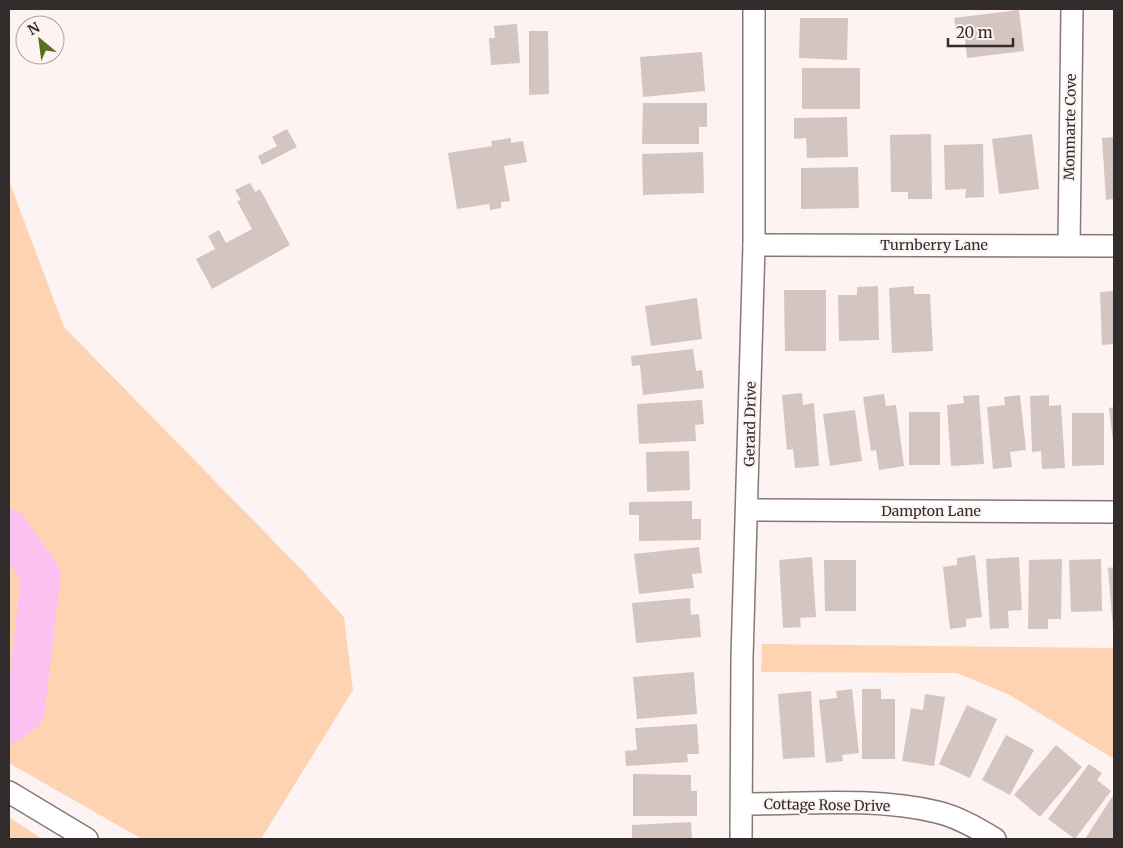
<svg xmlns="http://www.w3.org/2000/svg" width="1123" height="848" viewBox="0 0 1123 848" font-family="Merriweather,serif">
<rect width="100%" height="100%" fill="#fdf3f3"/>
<g fill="#fdd3b2">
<polygon points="9,181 64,327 301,569 344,617 353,690 261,839 142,839 9,763"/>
<polygon points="762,644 1114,648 1114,759 1010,695 957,673 761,672"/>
<polygon points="9,817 42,839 9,839"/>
</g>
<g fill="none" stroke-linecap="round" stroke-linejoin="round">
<polyline stroke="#fcc1f0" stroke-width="39" points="9,529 41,575 25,712 9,724"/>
</g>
<g fill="#d4c5c0">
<polygon points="1019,10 1024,51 967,58 964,29 956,29 954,18"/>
<polygon points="800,18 848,18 847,60 799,58"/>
<polygon points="517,24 520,63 491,65 489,38 495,38 494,26"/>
<polygon points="529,31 548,31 549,94 529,95"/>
<polygon points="702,52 705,91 643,97 640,57"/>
<rect x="802" y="68" width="58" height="41"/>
<polygon points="643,103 707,103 707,127 699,127 699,144 642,144"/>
<polygon points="847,117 848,157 807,158 806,138 794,139 794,118"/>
<polygon points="287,129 297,147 262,165 258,156 277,146 272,137"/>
<polygon points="931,134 932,199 908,199 908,192 891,192 890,135"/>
<polygon points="1032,134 1039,189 999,194 992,139"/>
<polygon points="1114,137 1114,199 1106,200 1102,138"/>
<polygon points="511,138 511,143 523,141 527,162 504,166 510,201 501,202 501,208 490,210 489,204 457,209 448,153 492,146 491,141"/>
<polygon points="983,144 984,197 965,198 966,189 945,190 944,145"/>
<polygon points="703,152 704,193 643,195 642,154"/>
<polygon points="858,167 859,208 801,209 801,168"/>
<polygon points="250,183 255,192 260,189 290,245 212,289 196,259 215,249 208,236 219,230 226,243 252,229 237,201 241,200 235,190"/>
<polygon points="878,286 879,340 839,341 838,295 857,295 857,287"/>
<polygon points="914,286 914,294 930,294 933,351 892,353 889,288"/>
<polygon points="784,290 826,290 826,351 785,351"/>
<polygon points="1114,291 1114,344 1102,345 1100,292"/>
<polygon points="697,298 702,339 651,346 645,306"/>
<polygon points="693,349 696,371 702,370 704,388 643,395 640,365 632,366 631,356"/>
<polygon points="802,393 803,405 814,403 819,466 795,468 793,449 787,450 782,395"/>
<polygon points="884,394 886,406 896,405 904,466 879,470 876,450 871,451 863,397"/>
<polygon points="979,395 984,464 951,466 947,405 964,403 963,396"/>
<polygon points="1020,395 1026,450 1010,452 1012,467 993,469 987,407 1005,405 1004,397"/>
<polygon points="1049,395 1049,406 1061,405 1065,468 1042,469 1041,451 1032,452 1030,396"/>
<polygon points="702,400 704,424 695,425 696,441 639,444 637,404"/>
<polygon points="1114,407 1114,441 1113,441 1109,408"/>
<polygon points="855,410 862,461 830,466 823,414"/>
<rect x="909" y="412" width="31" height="53"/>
<polygon points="1072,413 1104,413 1104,465 1072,466"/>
<polygon points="689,451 690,490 647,492 646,452"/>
<polygon points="692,501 692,519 701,519 701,540 639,541 639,515 629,515 629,502"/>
<polygon points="699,547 702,573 692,574 694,588 639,594 634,554"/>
<polygon points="975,555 982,617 966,619 966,627 950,629 943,567 957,565 957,558"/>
<polygon points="812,557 816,617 800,618 801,627 783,628 779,560"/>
<polygon points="1019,557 1022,610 1008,611 1009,628 990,629 986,559"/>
<polygon points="1062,559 1061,619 1048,619 1048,629 1028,629 1029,560"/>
<polygon points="1101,559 1102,611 1071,612 1069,560"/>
<polygon points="824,560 856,560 856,611 825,611"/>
<polygon points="1114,567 1114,629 1113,629 1108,568"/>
<polygon points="690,598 691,615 699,614 701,637 636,643 632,603"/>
<polygon points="694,672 697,714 637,719 633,677"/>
<polygon points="852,689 859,753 842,755 843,761 826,763 819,700 837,698 836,691"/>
<polygon points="862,689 881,689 881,699 895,699 895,759 862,759"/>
<polygon points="811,691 815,757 783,759 778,694"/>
<polygon points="925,694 945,697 934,766 902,761 911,708 923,710"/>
<polygon points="967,705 997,719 970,778 939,764"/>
<polygon points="697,724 699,754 687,754 688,762 626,766 625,751 637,750 635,728"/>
<polygon points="1006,735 1034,750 1010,795 982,780"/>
<polygon points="1056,745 1082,767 1040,817 1014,795"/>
<polygon points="1089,764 1102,773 1097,780 1111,791 1075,839 1048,819"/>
<polygon points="633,774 691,775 691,791 697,791 697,816 633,816"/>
<polygon points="1114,794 1114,839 1085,839"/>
<polygon points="691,822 692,839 632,839 632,825"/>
</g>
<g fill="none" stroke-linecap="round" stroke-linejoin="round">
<g stroke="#867878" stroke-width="24">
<g id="minor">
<polyline points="754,245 1114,246"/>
<polyline points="1069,245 1072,9"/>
<polyline points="748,510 1114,512"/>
<polyline points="9,792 87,839"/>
<path d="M742,804C806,804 874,797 937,812C958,817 977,828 995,839"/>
<polyline points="741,839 742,658 754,245 754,9"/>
</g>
</g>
<use href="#minor" stroke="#fff" stroke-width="21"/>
</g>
<g text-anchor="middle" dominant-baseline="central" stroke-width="4.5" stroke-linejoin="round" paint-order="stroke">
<g font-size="14" fill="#322c2c" stroke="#fdf3f3">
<text transform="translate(1070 127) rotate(-89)">Monmarte Cove</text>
<text x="934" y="245">Turnberry Lane</text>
<text transform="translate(750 424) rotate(-89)">Gerard Drive</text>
<text x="931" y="511">Dampton Lane</text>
<text transform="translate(827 805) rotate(1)">Cottage Rose Drive</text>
</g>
</g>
<rect width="1123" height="848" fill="none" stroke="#322c2c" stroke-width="20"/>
<g transform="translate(40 40) rotate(331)"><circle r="24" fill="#fdf3f3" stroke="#aca3a3"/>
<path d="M0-4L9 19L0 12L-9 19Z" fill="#596f1f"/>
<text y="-8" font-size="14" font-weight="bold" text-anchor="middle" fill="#322c2c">N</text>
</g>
<path d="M948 38v8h65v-8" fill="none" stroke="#322c2c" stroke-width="2.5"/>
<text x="956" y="38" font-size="15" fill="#322c2c" stroke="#fdf3f3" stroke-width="4" paint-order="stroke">20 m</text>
</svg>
